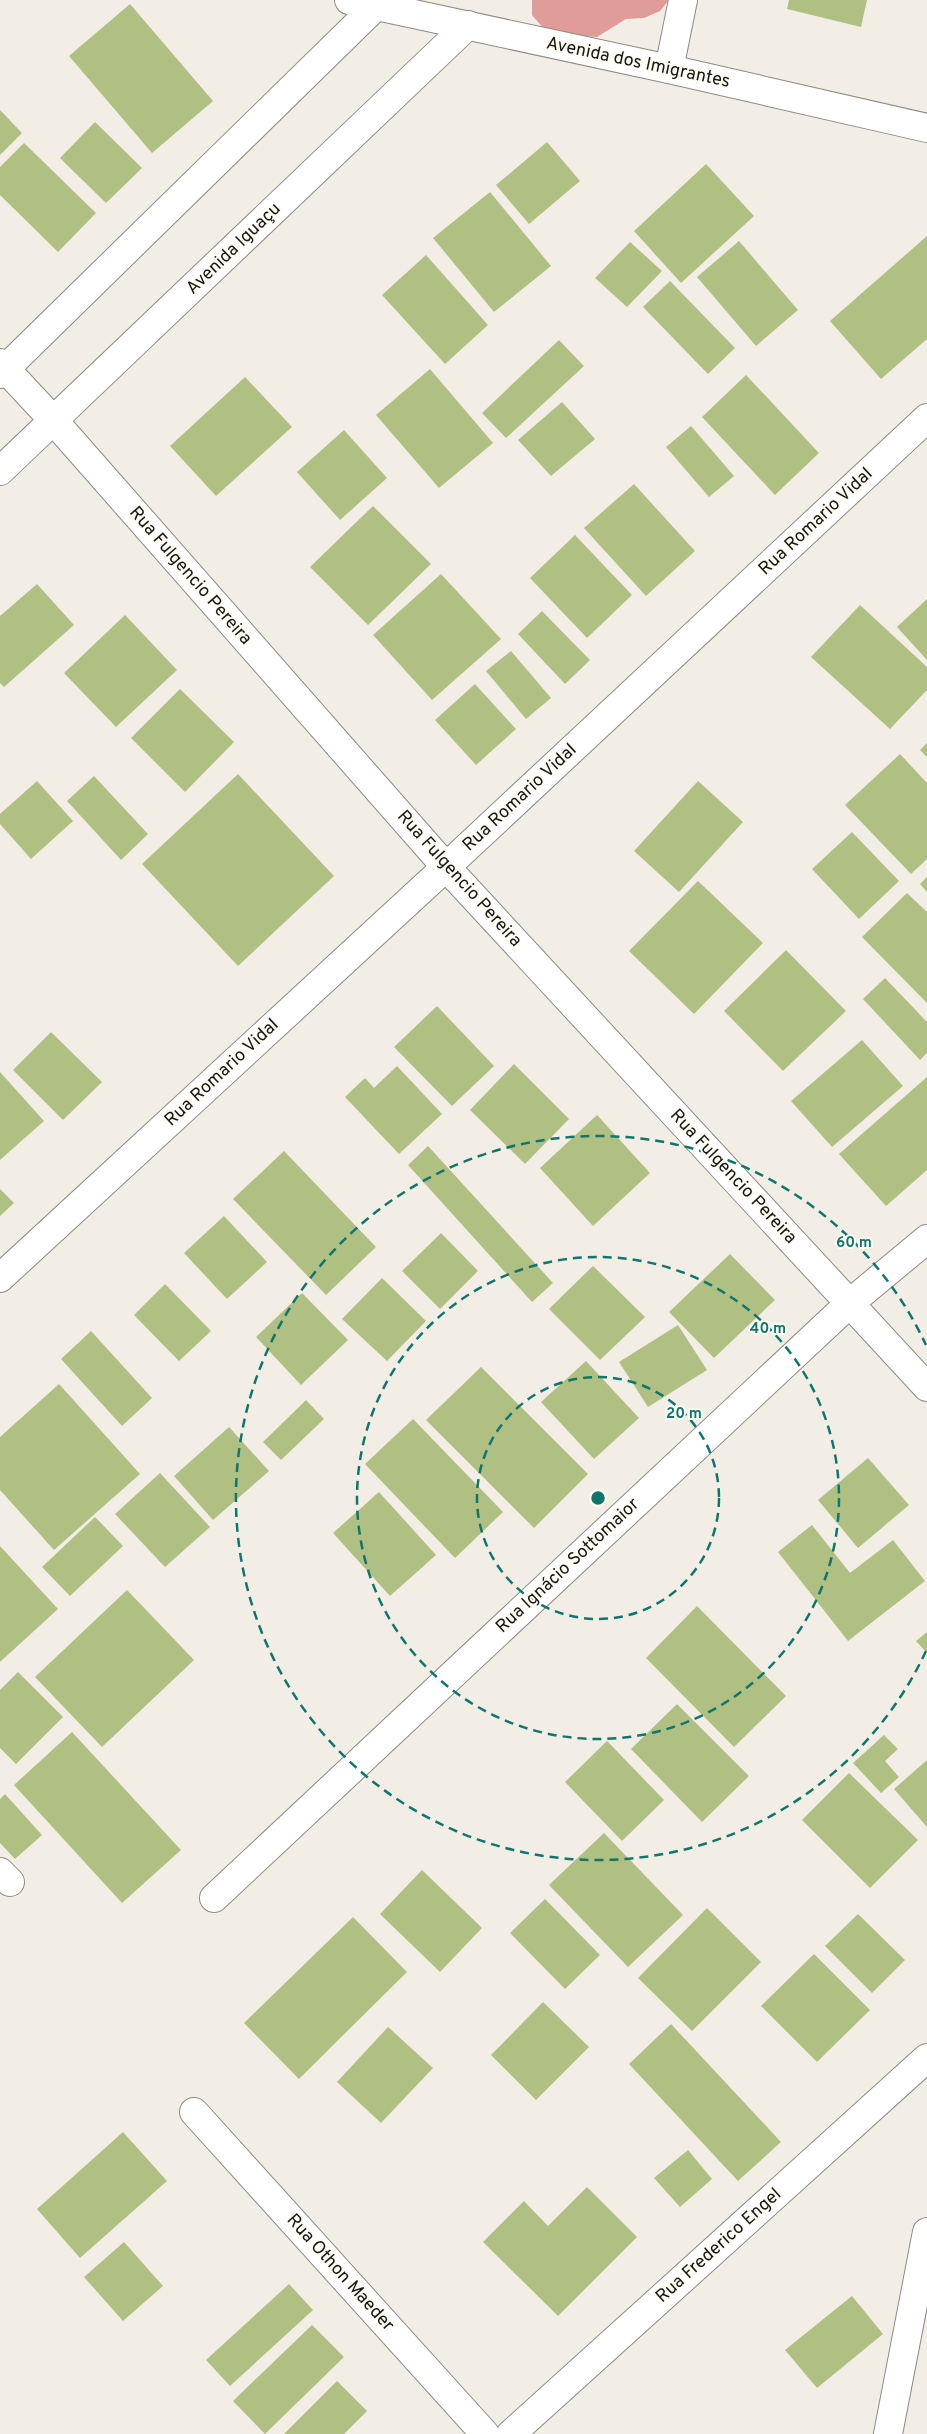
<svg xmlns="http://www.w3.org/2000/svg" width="927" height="2434" viewBox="0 0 927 2434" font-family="Overpass,sans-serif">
<rect width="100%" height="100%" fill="#f2eee6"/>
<polygon fill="#e09c98" points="532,0 669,0 660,11 644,18 626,19 597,37 580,36 544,29 532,15"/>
<g fill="#b0c083">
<polygon points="789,0 867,0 861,27 787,9"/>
<polygon points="130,4 213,101 152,153 69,56"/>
<polygon points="0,110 22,133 0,155"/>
<polygon points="95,122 142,168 106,203 60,158"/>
<polygon points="547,142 580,181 529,224 496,185"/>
<polygon points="24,143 96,213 58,252 0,195 0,167"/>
<polygon points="706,164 754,216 681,283 634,231"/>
<polygon points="490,192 551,266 494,312 433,238"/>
<polygon points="927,236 927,339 881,379 830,321"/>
<polygon points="739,241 798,310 756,346 697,277"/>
<polygon points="630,242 662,271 627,307 595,278"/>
<polygon points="426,255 488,325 445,364 382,295"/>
<polygon points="670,281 735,348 708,374 643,307"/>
<polygon points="559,340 584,366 506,438 482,413"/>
<polygon points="430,369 493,443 439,488 376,415"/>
<polygon points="746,375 819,453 775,495 702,417"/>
<polygon points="245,377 292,427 216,496 170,446"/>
<polygon points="562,402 595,439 551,476 518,440"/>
<polygon points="691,426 734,476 709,497 666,447"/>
<polygon points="344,430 387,478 340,520 297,472"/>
<polygon points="634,484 695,551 646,596 584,528"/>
<polygon points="373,506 431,564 368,625 310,567"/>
<polygon points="575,535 632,595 587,638 530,578"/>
<polygon points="441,574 501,639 432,700 373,635"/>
<polygon points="37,584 74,625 4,687 0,683 0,616"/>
<polygon points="927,599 927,660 897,627"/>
<polygon points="860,605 927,667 927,690 890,729 811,657"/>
<polygon points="542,611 590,660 565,684 518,634"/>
<polygon points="125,615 177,670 116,727 64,673"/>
<polygon points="511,651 551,698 526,719 486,671"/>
<polygon points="475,684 516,729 476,765 435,720"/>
<polygon points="180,689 234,742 185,792 131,738"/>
<polygon points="927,743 927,757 920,750"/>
<polygon points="900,754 927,783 927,859 911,874 845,805"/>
<polygon points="238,774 334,876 238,966 142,864"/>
<polygon points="94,776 148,834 121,860 67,801"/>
<polygon points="37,781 73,821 31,859 0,824 0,814"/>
<polygon points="698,781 743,822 679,892 634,851"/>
<polygon points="852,832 899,881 859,919 812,869"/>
<polygon points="927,877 927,892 920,884"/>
<polygon points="698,881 763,943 694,1014 629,951"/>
<polygon points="907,893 927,912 927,1003 862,937"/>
<polygon points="786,950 846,1011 783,1071 724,1011"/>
<polygon points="885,978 927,1022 927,1053 920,1060 863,999"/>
<polygon points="437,1006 494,1066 452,1106 394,1047"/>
<polygon points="51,1032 102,1082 63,1120 13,1070"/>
<polygon points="862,1040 903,1086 832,1147 791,1101"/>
<polygon points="514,1064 569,1119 525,1164 470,1110"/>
<polygon points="397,1066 442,1114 399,1154 345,1097 365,1078 374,1088"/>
<polygon points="0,1072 44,1121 0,1160"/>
<polygon points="927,1077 927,1170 886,1206 839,1154"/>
<polygon points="597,1115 650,1173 593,1226 540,1168"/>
<polygon points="428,1146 553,1283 532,1302 408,1165"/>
<polygon points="284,1151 376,1247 326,1295 233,1199"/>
<polygon points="0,1189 14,1203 0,1216"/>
<polygon points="224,1216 267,1262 227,1299 184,1253"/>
<polygon points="441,1233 478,1271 440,1309 402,1271"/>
<polygon points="730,1254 775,1300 714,1358 669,1312"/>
<polygon points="593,1266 645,1317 600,1360 549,1309"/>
<polygon points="382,1278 426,1321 387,1361 342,1319"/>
<polygon points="165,1284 211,1331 179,1361 134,1315"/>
<polygon points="302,1293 348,1340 301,1385 256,1337"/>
<polygon points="678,1325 707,1370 648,1407 619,1362"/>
<polygon points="91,1331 152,1398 122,1426 61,1359"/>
<polygon points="586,1361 639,1418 594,1459 541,1402"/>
<polygon points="481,1367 588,1474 534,1528 426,1420"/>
<polygon points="59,1384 140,1474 54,1550 0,1490 0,1437"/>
<polygon points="306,1400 324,1419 281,1460 263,1442"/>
<polygon points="413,1419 503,1512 455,1558 365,1464"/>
<polygon points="229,1427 269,1471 213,1520 174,1476"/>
<polygon points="868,1458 909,1505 858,1548 818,1500"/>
<polygon points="160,1473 210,1527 165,1567 115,1514"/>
<polygon points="379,1492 436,1555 390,1596 333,1533"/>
<polygon points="95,1517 123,1546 70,1596 42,1567"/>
<polygon points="812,1525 850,1573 893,1540 925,1581 848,1641 778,1552"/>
<polygon points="0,1546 58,1609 0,1662"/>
<polygon points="127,1590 194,1660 102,1747 35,1677"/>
<polygon points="697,1606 786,1696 734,1747 646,1658"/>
<polygon points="927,1632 927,1653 916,1641"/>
<polygon points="18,1672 63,1717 16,1764 0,1748 0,1690"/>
<polygon points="677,1704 749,1776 702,1822 631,1749"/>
<polygon points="72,1732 181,1850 122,1903 14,1785"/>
<polygon points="884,1735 898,1749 885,1761 899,1777 881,1793 853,1763"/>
<polygon points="607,1741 664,1800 622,1841 565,1782"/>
<polygon points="927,1760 927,1827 894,1789"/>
<polygon points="849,1773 918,1840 870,1888 802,1820"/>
<polygon points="5,1794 42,1835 15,1859 0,1843 0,1799"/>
<polygon points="604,1833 683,1915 628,1967 549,1885"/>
<polygon points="422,1870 482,1928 440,1972 380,1914"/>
<polygon points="545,1899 600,1955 565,1989 510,1933"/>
<polygon points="707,1908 761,1962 692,2031 638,1978"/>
<polygon points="858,1914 905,1960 872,1993 825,1946"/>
<polygon points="353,1917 407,1972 299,2079 244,2023"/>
<polygon points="814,1954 870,2010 817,2062 761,2006"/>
<polygon points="543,2002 589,2047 536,2100 491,2055"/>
<polygon points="671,2024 781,2142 738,2181 629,2064"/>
<polygon points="388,2027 433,2068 381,2123 337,2082"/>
<polygon points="123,2132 167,2181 80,2258 37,2209"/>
<polygon points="688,2150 712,2179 680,2207 654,2178"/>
<polygon points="587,2187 637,2237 558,2316 483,2242 524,2201 548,2226"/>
<polygon points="124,2242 163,2286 123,2321 84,2277"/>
<polygon points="289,2284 313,2310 230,2386 206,2360"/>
<polygon points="852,2296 883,2334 817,2388 785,2350"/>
<polygon points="312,2325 344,2357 265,2434 233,2401"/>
<polygon points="337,2381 367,2411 344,2434 284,2434"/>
</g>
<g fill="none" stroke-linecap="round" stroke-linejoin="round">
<g stroke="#8d8a82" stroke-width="30">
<g id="street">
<polyline points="669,69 683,0"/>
<polyline points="0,363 54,421 446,867 927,1387"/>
<polyline points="0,1278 446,867 927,418"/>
<polyline points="0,1872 10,1882"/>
<polyline points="214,1898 850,1303 927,1239"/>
<polyline points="194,2112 485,2434"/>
<polyline points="511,2434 927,2058"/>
<polyline points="888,2434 927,2232"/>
</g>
</g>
<g stroke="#8d8a82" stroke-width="30">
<g id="secondary">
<polyline points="349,0 669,69 927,128"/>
<polyline points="0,374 376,6"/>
<polyline points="0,471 468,25"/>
</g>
</g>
<use href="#street" stroke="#fff" stroke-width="28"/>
<use href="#secondary" stroke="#fff" stroke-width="28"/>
</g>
<g fill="none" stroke="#0f766e" stroke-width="2.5" stroke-dasharray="9 6">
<circle cx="598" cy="1498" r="121"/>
<circle cx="598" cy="1498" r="241"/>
<path d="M926 1651A362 362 0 1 1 926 1345"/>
</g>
<g text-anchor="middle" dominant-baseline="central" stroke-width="4" stroke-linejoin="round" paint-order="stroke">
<g font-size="18" fill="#171613" stroke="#fffcf4">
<text transform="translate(638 63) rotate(12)">Avenida dos Imigrantes</text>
<text transform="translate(234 249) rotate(-44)">Avenida Iguaçu</text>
<text transform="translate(816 522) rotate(-43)">Rua Romario Vidal</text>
<text transform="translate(190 576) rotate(49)">Rua Fulgencio Pereira</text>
<text transform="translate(520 798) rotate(-43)">Rua Romario Vidal</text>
<text transform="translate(459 879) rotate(48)">Rua Fulgencio Pereira</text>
<text transform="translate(222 1073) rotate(-43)">Rua Romario Vidal</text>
<text transform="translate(733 1177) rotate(47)">Rua Fulgencio Pereira</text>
<text transform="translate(568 1566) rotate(-43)">Rua Ignácio Sottomaior</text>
<text transform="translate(719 2246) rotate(-42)">Rua Frederico Engel</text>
<text transform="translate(340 2273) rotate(48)">Rua Othon Maeder</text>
</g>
</g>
<circle cx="598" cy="1498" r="8" fill="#0f766e" stroke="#fffcf4" stroke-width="2.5"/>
<g font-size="15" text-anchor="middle" font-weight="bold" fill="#0f766e" stroke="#fffcf4" stroke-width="4" stroke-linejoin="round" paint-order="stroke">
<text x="854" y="1247">60 m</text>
<text x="768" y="1333">40 m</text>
<text x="684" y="1418">20 m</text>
</g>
</svg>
